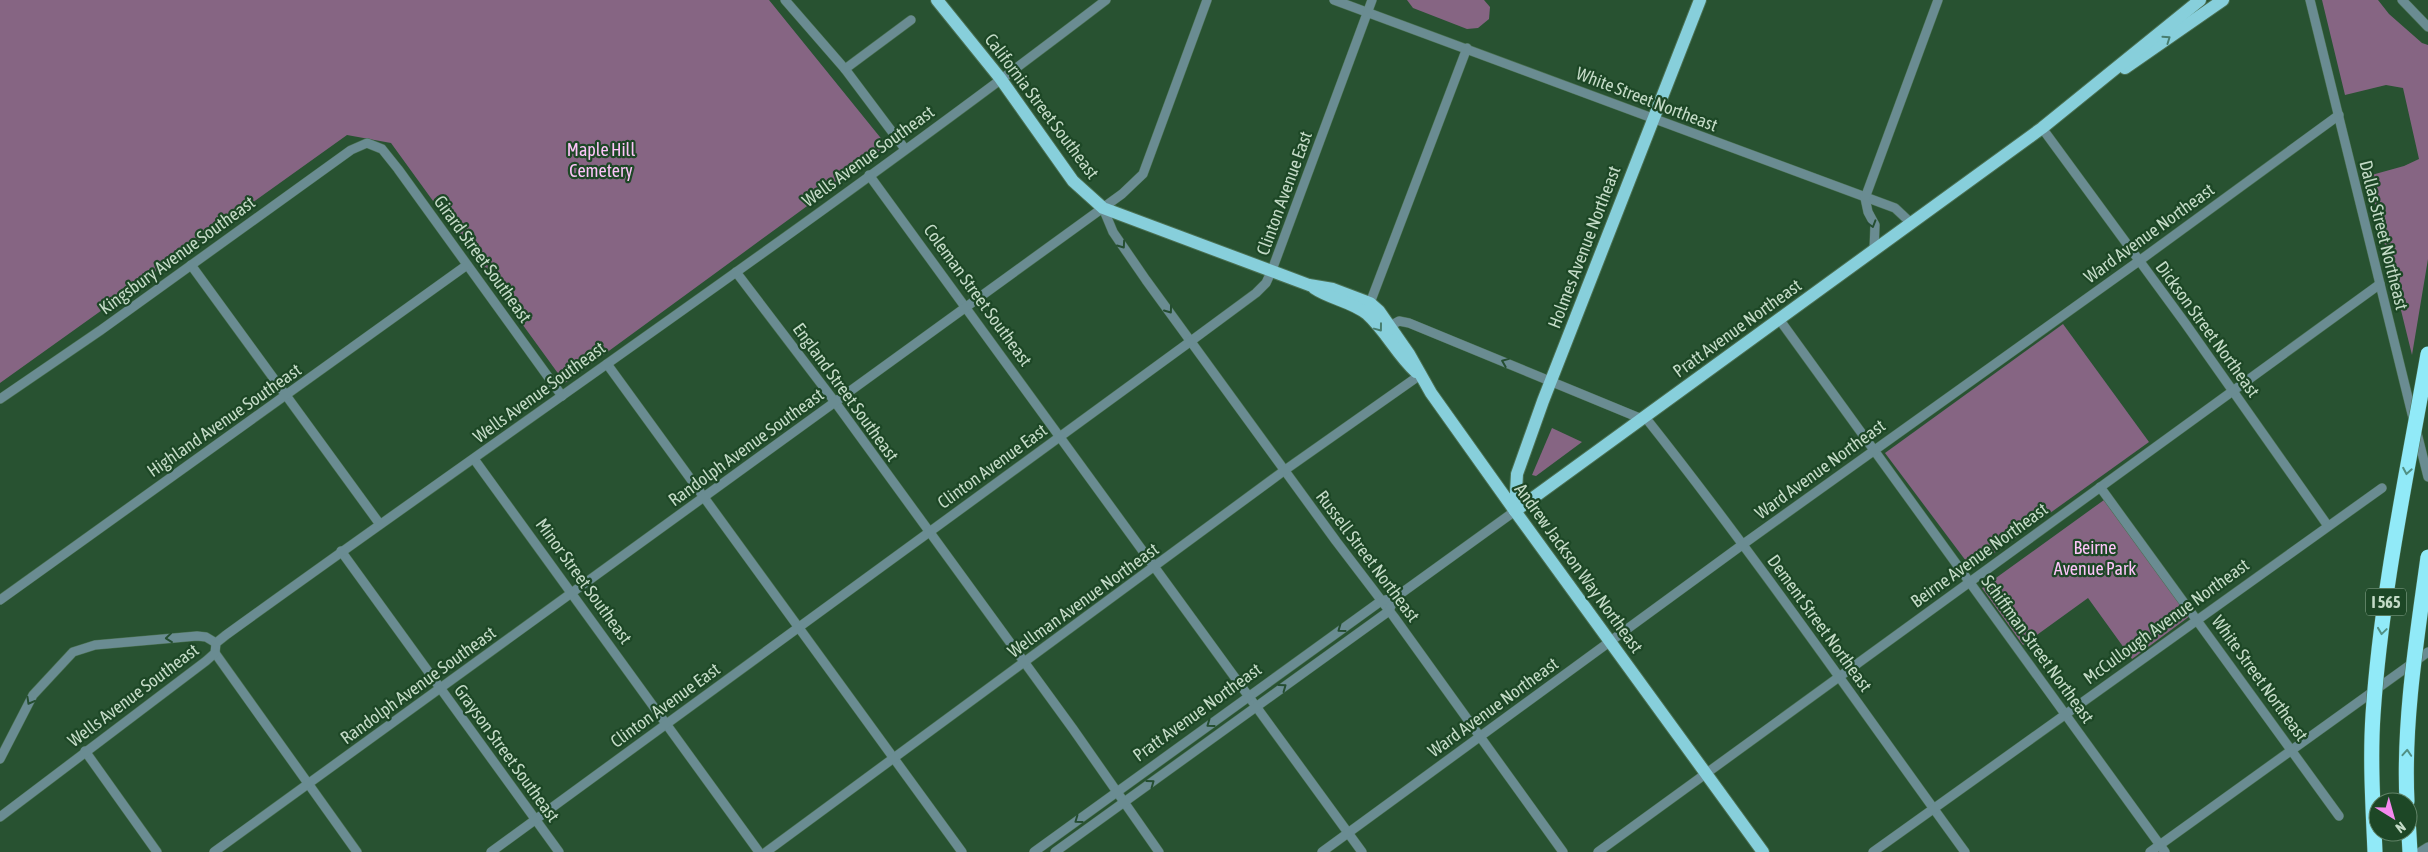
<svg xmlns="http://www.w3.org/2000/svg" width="2428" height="852" viewBox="0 0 2428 852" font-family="'Asap Condensed',sans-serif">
<rect width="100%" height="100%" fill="#285231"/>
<g fill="#866583">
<polygon points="0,0 769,0 888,147 565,383 391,143 347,135 0,383"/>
<polygon points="1407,0 1484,0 1490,7 1489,19 1478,28 1467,29 1413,8"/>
<polygon points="2322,0 2378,0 2389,14 2422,43 2428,45 2428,259 2412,355 2368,176 2404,166 2419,159 2403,88 2386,85 2345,95"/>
<polygon points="2063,324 2149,442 1972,569 1885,453"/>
<polygon points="1552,428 1582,442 1536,476 1532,475"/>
<polygon points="2104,500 2190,616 2132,659 2088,598 2023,645 1982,588"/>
</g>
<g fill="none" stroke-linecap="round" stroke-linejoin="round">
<g stroke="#4a7052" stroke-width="10">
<g id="minor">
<polyline points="785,0 845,69 905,149"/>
<polyline points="1334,0 1895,208 1911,223"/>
<polyline points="2310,0 2413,418"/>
<polyline points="2402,0 2428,27"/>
<polyline points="845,69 911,20"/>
<polyline points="2042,128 2185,323 2328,526"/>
<polyline points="869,175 1362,852"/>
<polyline points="1103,208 1113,232 1146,280 1336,541 1394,617 1563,852"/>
<polyline points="1874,250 1875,225 1868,212 1865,198 1938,0"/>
<polyline points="191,265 379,523"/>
<polyline points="736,272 835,402 1073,729 1159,852"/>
<polyline points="1370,303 1467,48"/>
<polyline points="1779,319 2165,852"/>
<polyline points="1390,326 1399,321 1409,323 1642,419"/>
<polyline points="607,364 962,852"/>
<polyline points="0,399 101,330 351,150 367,143 382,149 398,169 562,396"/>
<path d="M1645,417C1757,558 1859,706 1965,852"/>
<polyline points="2417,433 2428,477"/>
<polyline points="474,459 759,852"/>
<polyline points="2100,487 2339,816"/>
<polyline points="341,551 559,852"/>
<polyline points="0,600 467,265"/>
<polyline points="215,653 357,852"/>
<polyline points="85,751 157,852"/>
<polyline points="0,759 33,695 73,652 95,645 197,636 206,637 216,643"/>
<path d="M0,817L206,661L215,653L216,643L226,635C519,423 819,220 1106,0"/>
<polyline points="214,852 1122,194 1143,174 1207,0"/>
<polyline points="491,852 1191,341 1256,293 1266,283 1272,270 1372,0"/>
<polyline points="766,852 1285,470 1420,375"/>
<polyline points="1034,852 1381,601 1396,597 1515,511"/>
<polyline points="1055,852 1389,611 1391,606"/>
<polyline points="1322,852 1742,545 2139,261 2339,115"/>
<polyline points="1598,852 2380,284"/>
<polyline points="1873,852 2382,488"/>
<polyline points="2150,852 2428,652"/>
<polyline points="2420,852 2428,847"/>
</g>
</g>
<g stroke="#4a7052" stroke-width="14">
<g id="major">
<polyline points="937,0 1000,78 1073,181 1103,208 1309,285 1333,289 1370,303 1379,311 1409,354 1431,393 1515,511 1763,852"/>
<polyline points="2125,68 2223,0"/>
<path d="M1314,288C1330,299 1353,302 1367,314C1386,331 1397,355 1416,372"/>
<polyline points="1515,511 2042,128 2200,0"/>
<polyline points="1515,511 1517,474 1543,401 1700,0"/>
</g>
</g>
<g stroke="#4a7052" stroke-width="16">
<polyline id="highway" points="2408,818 2410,852"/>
</g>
<use href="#minor" stroke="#6a8c92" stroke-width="9"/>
<use href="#major" stroke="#87cfdb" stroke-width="12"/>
<use href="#highway" stroke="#91eaf8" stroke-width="15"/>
<g stroke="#4a7052" stroke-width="16" stroke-linecap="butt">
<g id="highway-bridge">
<path d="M2407,802C2403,721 2417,637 2428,557"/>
<path d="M2375,852C2373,807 2370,760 2373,715C2381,594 2407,474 2428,354"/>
</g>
</g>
<use href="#highway-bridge" stroke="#91eaf8" stroke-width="15"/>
</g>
<defs><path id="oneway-chevron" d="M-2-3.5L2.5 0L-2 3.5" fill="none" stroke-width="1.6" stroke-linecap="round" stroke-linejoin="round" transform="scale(1.25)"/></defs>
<g stroke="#477d6e">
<use href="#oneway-chevron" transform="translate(2167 39) rotate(-35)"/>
<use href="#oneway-chevron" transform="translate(1379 328) rotate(53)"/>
</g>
<g stroke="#254e31">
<use href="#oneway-chevron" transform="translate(1872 224) rotate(73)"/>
<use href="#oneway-chevron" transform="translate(1122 245) rotate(55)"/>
<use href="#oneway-chevron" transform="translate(1169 310) rotate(54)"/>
<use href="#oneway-chevron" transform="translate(1505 362) rotate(-158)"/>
<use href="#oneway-chevron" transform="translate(1341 629) rotate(144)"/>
<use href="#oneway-chevron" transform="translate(169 638) rotate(174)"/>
<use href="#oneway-chevron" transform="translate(1283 687) rotate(-36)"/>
<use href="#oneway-chevron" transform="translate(30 701) rotate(119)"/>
<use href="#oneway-chevron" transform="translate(1210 724) rotate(144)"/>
<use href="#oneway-chevron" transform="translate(1151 783) rotate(-36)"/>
<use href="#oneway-chevron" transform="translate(1078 820) rotate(144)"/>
</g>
<g stroke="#519084">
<use href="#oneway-chevron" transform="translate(2407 471) rotate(100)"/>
<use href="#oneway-chevron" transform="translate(2382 631) rotate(98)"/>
<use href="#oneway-chevron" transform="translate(2407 753) rotate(-86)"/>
</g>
<g text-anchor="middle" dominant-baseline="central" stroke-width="4.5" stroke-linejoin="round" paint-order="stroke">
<rect fill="#1d4726" stroke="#92af97" stroke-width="1" x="2366" y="588.5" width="40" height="27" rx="4"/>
<g font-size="16" font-weight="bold" fill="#c4dbc7">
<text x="2386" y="602">I 565</text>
</g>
<g font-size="18" fill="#c4dbc7" stroke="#1d4726">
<text transform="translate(1647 99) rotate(21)">White Street Northeast</text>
<text transform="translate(1042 106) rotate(53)">California Street Southeast</text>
<text transform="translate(868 156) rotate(-36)">Wells Avenue Southeast</text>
<text transform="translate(1284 193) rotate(-70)">Clinton Avenue East</text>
<text transform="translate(2149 233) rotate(-36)">Ward Avenue Northeast</text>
<text transform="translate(2384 235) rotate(76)">Dallas Street Northeast</text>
<text transform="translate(1584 247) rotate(-69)">Holmes Avenue Northeast</text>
<text transform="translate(177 255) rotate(-36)">Kingsbury Avenue Southeast</text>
<text transform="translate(483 259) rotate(54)">Girard Street Southeast</text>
<text transform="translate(978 295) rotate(54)">Coleman Street Southeast</text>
<text transform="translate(1737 328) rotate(-36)">Pratt Avenue Northeast</text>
<text transform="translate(2208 329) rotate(54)">Dickson Street Northeast</text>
<text transform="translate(539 392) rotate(-36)">Wells Avenue Southeast</text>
<text transform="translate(846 392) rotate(54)">England Street Southeast</text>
<text transform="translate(224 420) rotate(-35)">Highland Avenue Southeast</text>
<text transform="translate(746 447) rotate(-36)">Randolph Avenue Southeast</text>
<text transform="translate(992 466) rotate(-36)">Clinton Avenue East</text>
<text transform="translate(1820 469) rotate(-36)">Ward Avenue Northeast</text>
<text transform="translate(1979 555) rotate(-36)">Beirne Avenue Northeast</text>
<text transform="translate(1368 556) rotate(53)">Russell Street Northeast</text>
<text transform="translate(1579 568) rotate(54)">Andrew Jackson Way Northeast</text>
<text transform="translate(584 581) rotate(54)">Minor Street Southeast</text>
<text transform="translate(1083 600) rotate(-36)">Wellman Avenue Northeast</text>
<text transform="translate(2166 621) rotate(-36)">McCullough Avenue Northeast</text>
<text transform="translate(1820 623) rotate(54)">Dement Street Northeast</text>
<text transform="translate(2038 649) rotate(54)">Schiffman Street Northeast</text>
<text transform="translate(2260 678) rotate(54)">White Street Northeast</text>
<text transform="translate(418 685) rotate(-36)">Randolph Avenue Southeast</text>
<text transform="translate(133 695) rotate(-37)">Wells Avenue Southeast</text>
<text transform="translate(665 705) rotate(-36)">Clinton Avenue East</text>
<text transform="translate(1493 707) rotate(-36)">Ward Avenue Northeast</text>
<text transform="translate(1197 712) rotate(-36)">Pratt Avenue Northeast</text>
<text transform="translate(507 753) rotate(54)">Grayson Street Southeast</text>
</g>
<g font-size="18" fill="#fdc4f9" stroke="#1d4726">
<text x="601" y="149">Maple Hill<tspan x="601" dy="21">Cemetery</tspan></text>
<text x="2095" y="547">Beirne<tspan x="2095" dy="21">Avenue Park</tspan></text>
</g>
</g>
<g transform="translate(2393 817) rotate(143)"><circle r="24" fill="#1d4726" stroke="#608266"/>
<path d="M0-4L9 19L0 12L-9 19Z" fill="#f589ef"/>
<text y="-8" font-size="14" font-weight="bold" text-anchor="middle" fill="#c4dbc7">N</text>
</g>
</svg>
